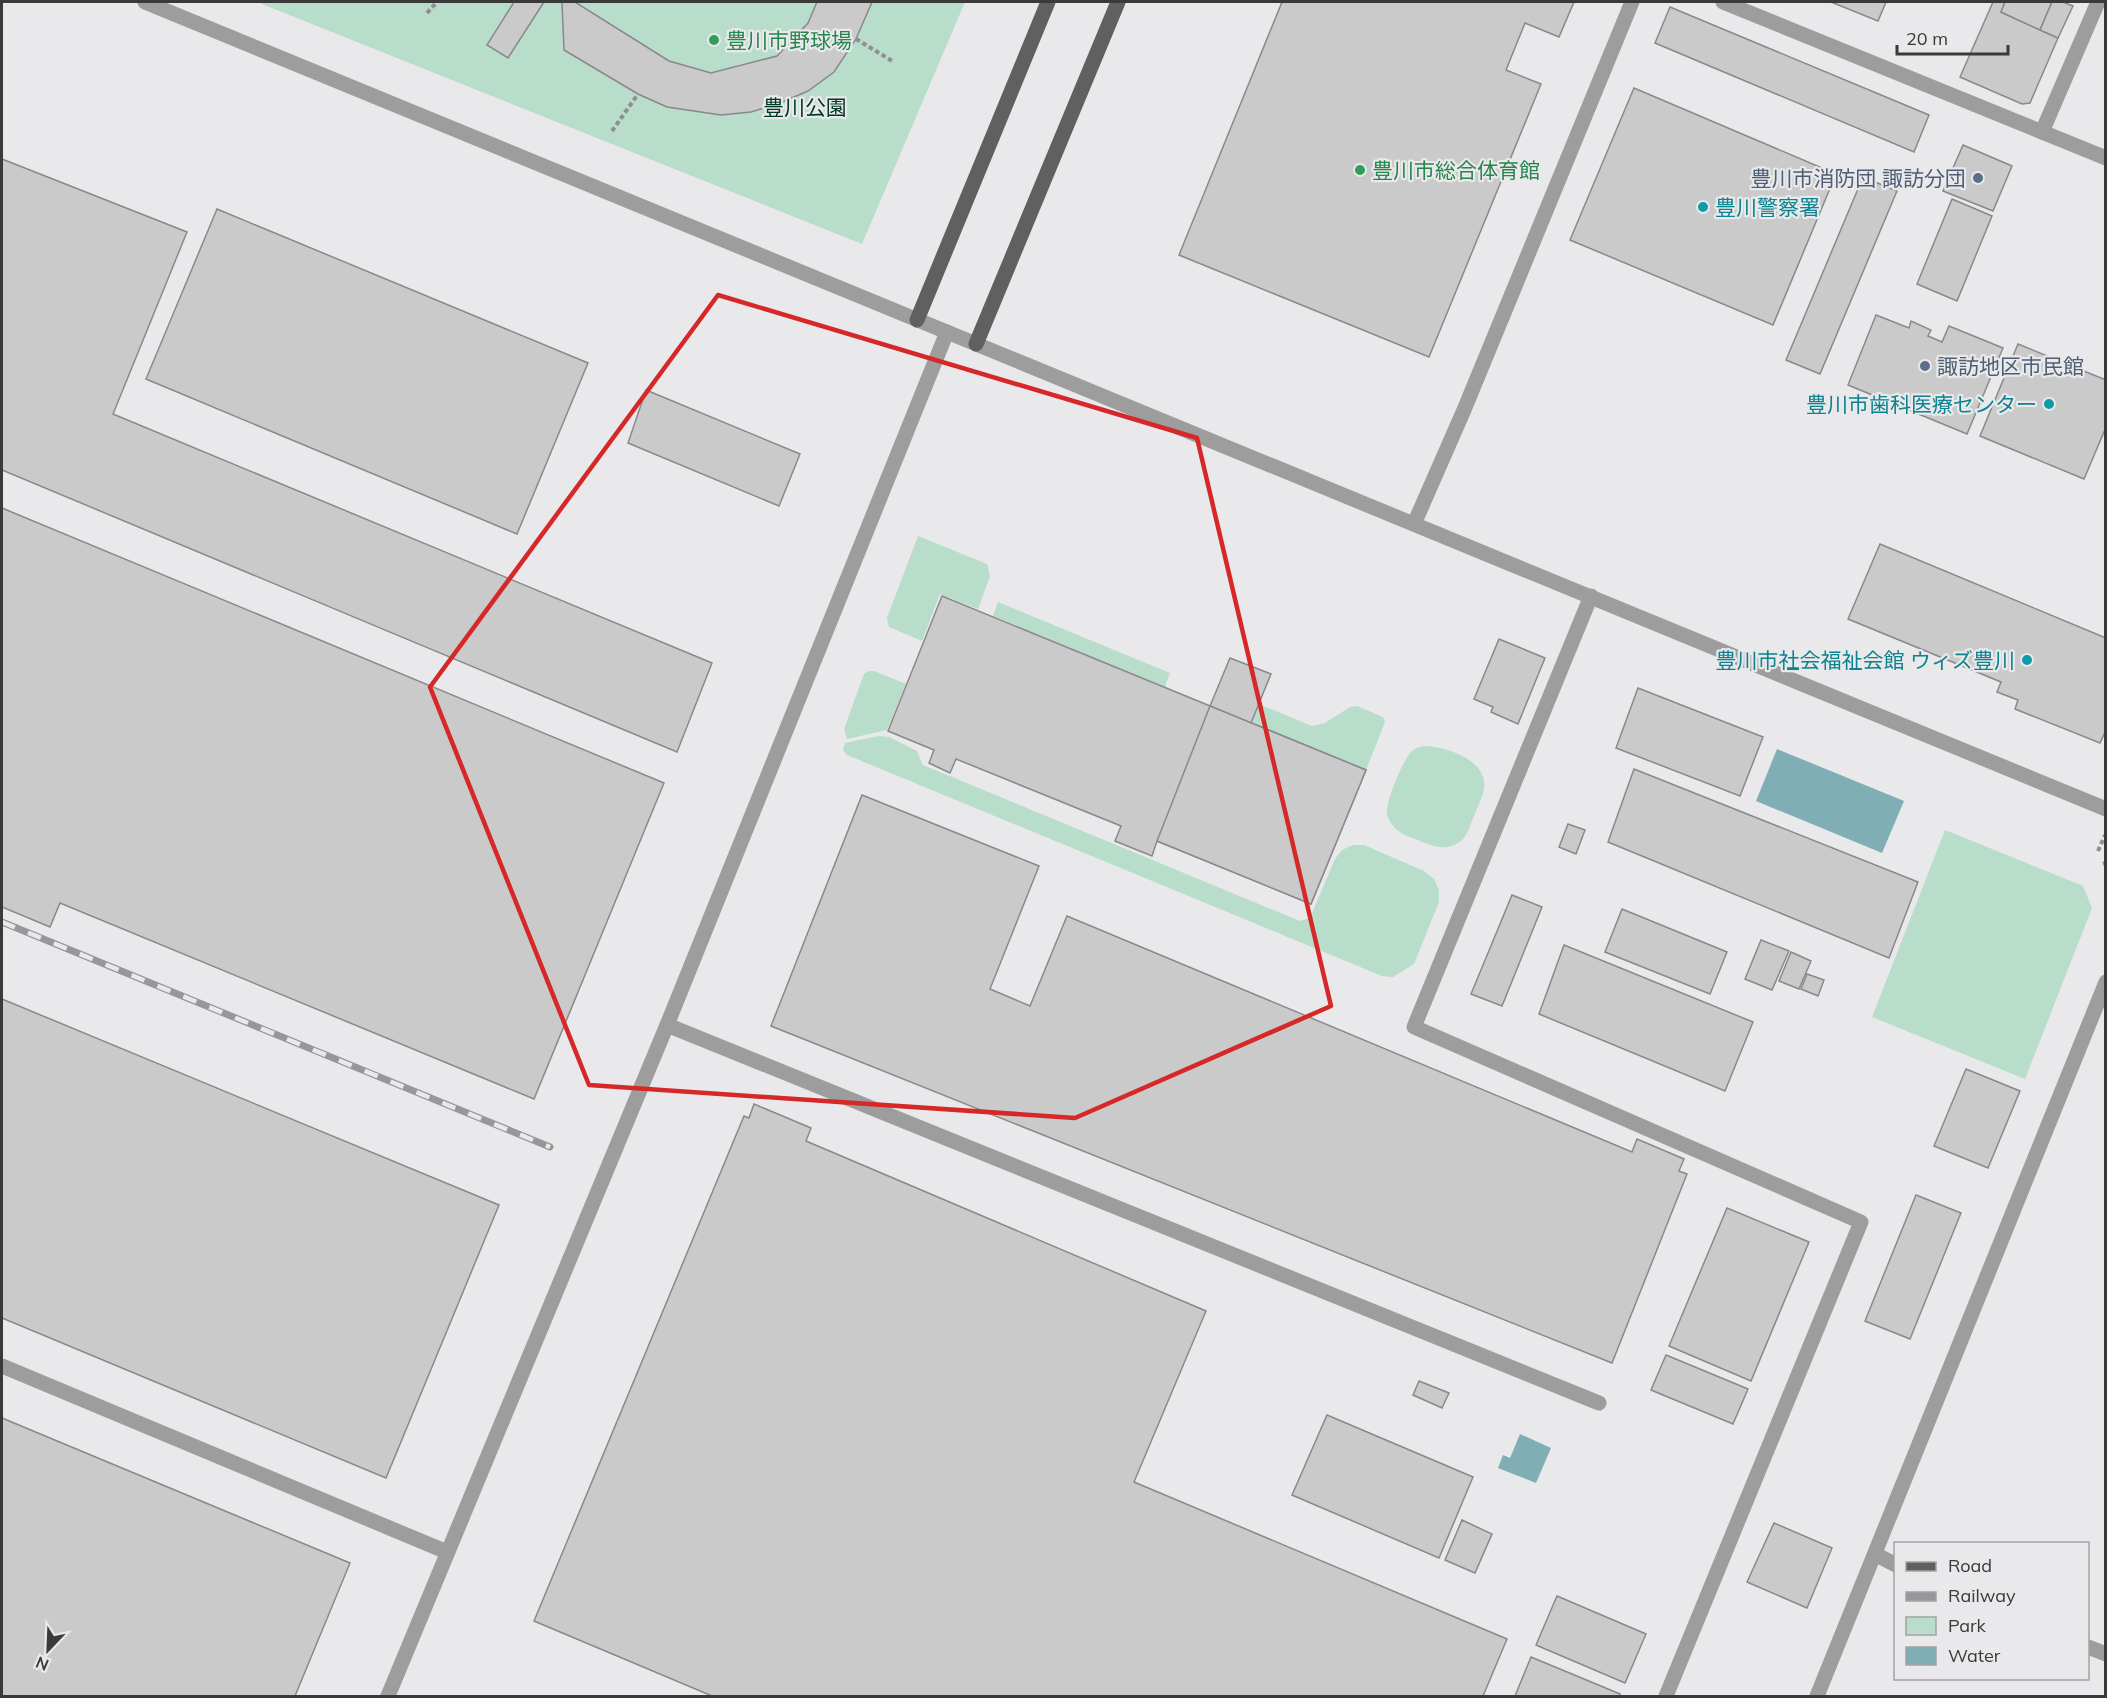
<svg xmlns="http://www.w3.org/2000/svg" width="2107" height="1698" viewBox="0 0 2107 1698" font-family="Mulish,'Noto Sans JP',sans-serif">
<rect width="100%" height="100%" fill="#e9e9eb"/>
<g fill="#b8ddca">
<polygon points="257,2 965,2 862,244"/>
<polygon points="918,536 987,564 990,576 978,609 940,594 922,641 889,627 887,618"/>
<polygon points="998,602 1170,673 1165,687 993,616"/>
<polygon points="869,671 874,671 906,684 887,730 847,739 844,729 864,674"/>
<polygon points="1259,704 1312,726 1325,723 1350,707 1357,706 1383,717 1385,722 1366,770 1252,723"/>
<polygon points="879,736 889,737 917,751 923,765 1300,921 1310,918 1335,859 1342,850 1353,845 1364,845 1424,871 1434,879 1439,890 1439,902 1414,964 1393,977 1382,976 847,755 843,750 845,743"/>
<path d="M1425,746C1444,747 1480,757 1484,781C1486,792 1478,805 1474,816C1470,825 1467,838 1458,843C1444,851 1431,846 1418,840C1410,837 1400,834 1394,827C1392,825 1388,818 1387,815C1385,803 1403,759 1412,751C1415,748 1420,747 1425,746Z"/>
<polygon points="1945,830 2083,886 2092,908 2025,1079 1872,1017"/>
</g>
<g fill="#7fafb4">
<polygon points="1777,749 1904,801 1882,853 1756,801"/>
<polygon points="1520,1434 1551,1448 1536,1483 1498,1468 1503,1455 1510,1458"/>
</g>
<g fill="#cacacb" stroke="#89898b" stroke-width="1.5">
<polygon points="514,2 544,2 508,58 487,45"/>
<polygon points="562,2 575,2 669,61 711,73 777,56 808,23 817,2 872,2 856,39 834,72 808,91 780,103 751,112 721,115 667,107 638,94 564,50"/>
<polygon points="1282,2 1574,2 1559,37 1525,23 1506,70 1541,84 1429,357 1179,255"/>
<polygon points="1831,2 1886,2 1878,21"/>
<polygon points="1993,2 2005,2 2001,12 2058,38 2030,103 2022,104 1960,77"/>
<polygon points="2005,2 2052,2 2040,30 2001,12"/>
<polygon points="2052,2 2063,2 2073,6 2058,38 2040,30"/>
<polygon points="1670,7 1929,115 1914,152 1655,43"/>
<polygon points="1634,88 1836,174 1773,325 1570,240"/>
<polygon points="1963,145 2012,166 1993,211 1943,191"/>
<polygon points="2,159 187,232 113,414 712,663 677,752 2,470"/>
<polygon points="1863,177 1897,191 1820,374 1786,360"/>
<polygon points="1952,199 1992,216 1957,301 1917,284"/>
<polygon points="217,209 588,363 517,534 146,379"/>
<polygon points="1876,315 1909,328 1911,321 1931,330 1928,336 1942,342 1949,326 2003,348 1967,434 1848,385"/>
<polygon points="2018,344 2106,380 2106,427 2084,479 1980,436"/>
<polygon points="646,390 800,454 779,506 628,443"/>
<polygon points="2,508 664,783 534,1099 60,903 50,927 2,907"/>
<polygon points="1880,544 2106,638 2106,730 2100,743 2015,709 2018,700 1997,692 2001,682 1848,619"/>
<polygon points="942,596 1366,770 1311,904 1157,841 1152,856 1115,841 1121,826 956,759 950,773 929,763 934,750 888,731"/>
<polygon points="1499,639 1545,658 1518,724 1491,712 1493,707 1474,699"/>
<polygon points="1230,658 1271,674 1251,723 1210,706"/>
<polygon points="1638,688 1763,737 1740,796 1616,748"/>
<polygon points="1210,706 1366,770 1311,904 1157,841"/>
<polygon points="1634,769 1918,882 1889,958 1608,842"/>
<polygon points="862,795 1039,866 990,989 1030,1006 1067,916 1632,1152 1637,1139 1684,1159 1679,1171 1687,1174 1612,1363 771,1026"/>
<polygon points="1568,824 1585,830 1576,854 1559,847"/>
<polygon points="1512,895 1542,907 1502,1006 1471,994"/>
<polygon points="1622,909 1727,952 1710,994 1605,952"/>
<polygon points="1761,940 1789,951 1772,990 1745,979"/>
<polygon points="1564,945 1753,1022 1725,1091 1539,1014"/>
<polygon points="1791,952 1811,961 1799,989 1779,981"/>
<polygon points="1807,974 1824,980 1818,996 1801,989"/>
<polygon points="2,999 499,1205 386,1478 2,1318"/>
<polygon points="1966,1069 2020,1091 1988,1168 1934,1146"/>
<polygon points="754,1104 811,1128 806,1141 1206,1311 1134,1482 1507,1639 1483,1696 712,1696 534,1621 744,1116 749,1118"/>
<polygon points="1916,1195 1961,1213 1910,1339 1865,1321"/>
<polygon points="1727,1208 1809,1242 1751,1381 1669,1346"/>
<polygon points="1666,1355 1748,1389 1733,1424 1651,1390"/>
<polygon points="1419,1381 1449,1393 1442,1408 1413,1395"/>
<polygon points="1327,1415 1473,1477 1439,1558 1292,1495"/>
<polygon points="2,1418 350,1563 295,1696 2,1696"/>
<polygon points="1462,1520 1492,1534 1475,1573 1445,1560"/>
<polygon points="1774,1523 1832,1548 1807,1608 1747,1582"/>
<polygon points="1557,1596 1646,1634 1625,1683 1536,1645"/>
<polygon points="1531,1657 1620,1694 1619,1696 1515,1696"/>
</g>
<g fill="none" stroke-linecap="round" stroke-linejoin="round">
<g stroke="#8f8f91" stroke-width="4" stroke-dasharray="4.5 3" stroke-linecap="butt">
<polyline points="427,13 437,2"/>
<polyline points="856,39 894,62"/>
<polyline points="612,131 638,94"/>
<polyline points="2098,851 2105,835"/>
<polyline points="2103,864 2106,863"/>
</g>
<g stroke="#9e9d9d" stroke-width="15">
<polyline points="145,2 2106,809"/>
<polyline points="1723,2 2106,158"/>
<polyline points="2042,132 2098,2"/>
<polyline points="1414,524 1464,410 1632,2"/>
<polyline points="1591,596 1414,1027 1861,1222 1666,1696"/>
<polyline points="667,1025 1599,1403"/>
<polyline points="2,1366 447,1552"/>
<polyline points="1875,1554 1896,1565"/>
<polyline points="2088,1647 2106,1654"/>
<polyline points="388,1696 667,1025 947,332"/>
<polyline points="1817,1696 2106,982"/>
</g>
<g stroke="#615f5f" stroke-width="15">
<polyline points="917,320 1048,2"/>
<polyline points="976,344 1118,2"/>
</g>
<g stroke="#979799" stroke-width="7">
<polyline id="rail" points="2,922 550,1147"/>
</g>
<use href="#rail" stroke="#e9e9eb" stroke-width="4.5" stroke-dasharray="14" stroke-linecap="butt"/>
</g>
<path fill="none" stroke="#d62828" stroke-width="4.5" stroke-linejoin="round" d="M718,295L1197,438L1331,1006L1075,1118L589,1085L430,687Z"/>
<g fill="#2e9e5b" stroke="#e9e9eb" stroke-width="2">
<circle cx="714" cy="40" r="6"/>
<circle cx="1360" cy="170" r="6"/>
</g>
<g fill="#5c6f8a" stroke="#e9e9eb" stroke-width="2">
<circle cx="1978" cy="178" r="6"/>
<circle cx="1925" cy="366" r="6"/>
</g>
<g fill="#0f9aa8" stroke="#e9e9eb" stroke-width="2">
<circle cx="1703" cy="207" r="6"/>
<circle cx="2049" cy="404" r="6"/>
<circle cx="2027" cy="660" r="6"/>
</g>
<g text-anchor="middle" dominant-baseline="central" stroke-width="4.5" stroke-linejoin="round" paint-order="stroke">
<g font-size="21" fill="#27864d" stroke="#e9e9eb" text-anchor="start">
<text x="726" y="40">豊川市野球場</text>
<text x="1372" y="170">豊川市総合体育館</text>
</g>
<g font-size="21" fill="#003724" stroke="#e9e9eb">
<text x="805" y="107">豊川公園</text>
</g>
<g font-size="21" fill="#4e5e75" stroke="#e9e9eb" text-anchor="end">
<text x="1966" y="178">豊川市消防団 諏訪分団</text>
<text x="1937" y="366" text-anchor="start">諏訪地区市民館</text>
</g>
<g font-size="21" fill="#0d838f" stroke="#e9e9eb" text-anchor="end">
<text x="1715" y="207" text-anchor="start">豊川警察署</text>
<text x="2037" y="404">豊川市歯科医療センター</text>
<text x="2015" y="660">豊川市社会福祉会館 ウィズ豊川</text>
</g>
</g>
<rect width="2107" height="1698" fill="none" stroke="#3a3a3b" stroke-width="6"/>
<rect x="1894" y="1542" width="195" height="138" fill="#e9e9eb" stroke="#a3a3a5" stroke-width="1.5"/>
<rect x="1906" y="1562" width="30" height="9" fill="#615f5f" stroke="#a3a3a5" stroke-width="1.5"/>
<text x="1948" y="1572" font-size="18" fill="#3a3a3b">Road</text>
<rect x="1906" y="1592" width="30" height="9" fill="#979799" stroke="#a3a3a5" stroke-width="1.5"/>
<text x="1948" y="1602" font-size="18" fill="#3a3a3b">Railway</text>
<rect x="1906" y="1617" width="30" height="18" fill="#b8ddca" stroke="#a3a3a5" stroke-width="1.5"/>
<text x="1948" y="1632" font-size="18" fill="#3a3a3b">Park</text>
<rect x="1906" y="1647" width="30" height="18" fill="#7fafb4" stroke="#a3a3a5" stroke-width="1.5"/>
<text x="1948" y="1662" font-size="18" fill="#3a3a3b">Water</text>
<g transform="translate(48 1650) rotate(203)" stroke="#e9e9eb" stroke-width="4.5" paint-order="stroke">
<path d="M0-4.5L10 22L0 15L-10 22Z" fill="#3a3a3b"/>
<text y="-9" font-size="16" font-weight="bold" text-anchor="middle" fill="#3a3a3b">N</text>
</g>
<path d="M1897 45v9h111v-9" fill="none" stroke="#3a3a3b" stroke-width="3"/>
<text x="1906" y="45" font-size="18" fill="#3a3a3b" stroke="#e9e9eb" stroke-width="4.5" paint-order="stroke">20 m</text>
</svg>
